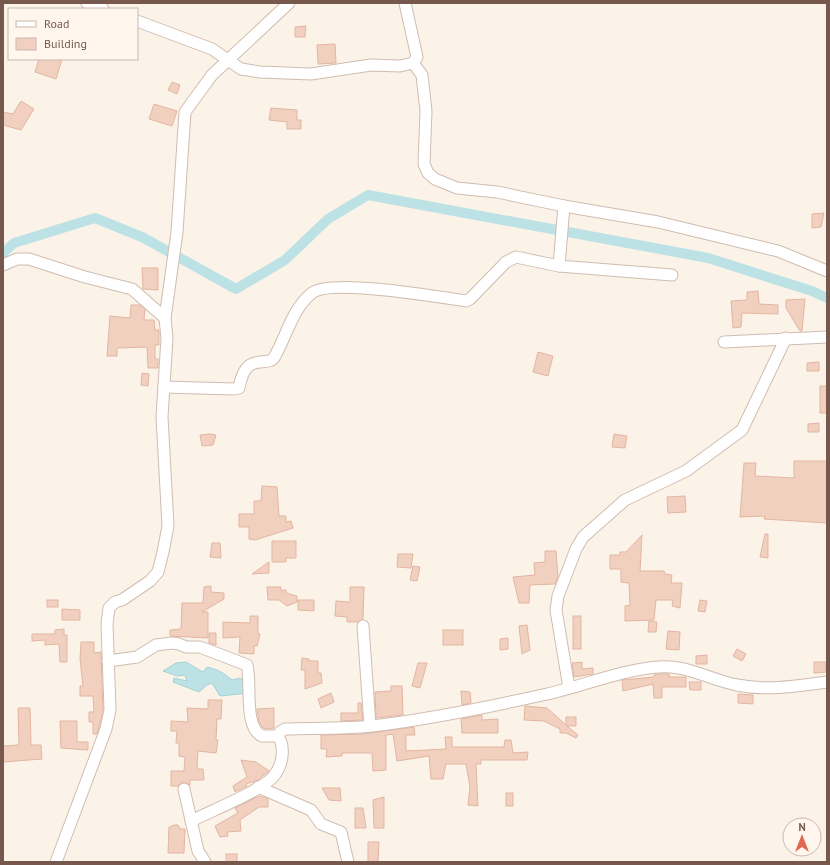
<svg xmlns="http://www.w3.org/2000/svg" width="830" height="865" viewBox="0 0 830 865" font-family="'PT Sans',sans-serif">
<rect width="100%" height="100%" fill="#fcf3e8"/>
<path fill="#bde2e5" stroke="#a3d3d7" d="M186,662L203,672L207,667C217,669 224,673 232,680L240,678L249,683V693L220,696L212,683L207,685L199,692L173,682L174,678L187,681L185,675L177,676L163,671L176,663Z"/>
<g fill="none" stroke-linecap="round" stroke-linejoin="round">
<polyline stroke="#bde2e5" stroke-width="10" points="3,253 14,243 95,218 142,237 236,289 285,260 328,219 368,195 708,258 812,291 827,298"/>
</g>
<g fill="#f1d0c0" stroke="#e3b5a1">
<polygon points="306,26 305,37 295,37 295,27"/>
<polygon points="335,44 336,63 318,64 317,45"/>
<polygon points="39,59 62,59 56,79 35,72"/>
<polygon points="172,82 180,85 177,94 168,90"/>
<polygon points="21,101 34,109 21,130 3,125 3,112 13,114"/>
<polygon points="154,104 177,111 172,126 149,119"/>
<polygon points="271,108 297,110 297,120 301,120 301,129 287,129 287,122 269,120"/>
<polygon points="824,213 821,227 812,228 812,214"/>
<polygon points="142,268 158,268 158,290 143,289"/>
<polygon points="758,291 759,304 778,305 778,314 742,313 741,327 733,328 731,301 747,300 747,292"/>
<polygon points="805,299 802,331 800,331 786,308 786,300"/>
<polygon points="131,305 140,305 145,309 144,320 154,320 155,330 159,330 159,345 155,345 155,359 158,359 158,368 148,368 147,347 117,348 117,356 107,356 110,316 130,318"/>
<polygon points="538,352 553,356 548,376 533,372"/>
<polygon points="819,362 819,371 807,371 807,363"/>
<polygon points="142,373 149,374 148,386 141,385"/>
<rect x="820" y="386" width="7" height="27"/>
<polygon points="819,423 819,432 808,432 808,424"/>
<polygon points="210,434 216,435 213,445 202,446 200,435"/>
<polygon points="614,434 627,436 625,448 612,447"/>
<polygon points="794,461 827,461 827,523 764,519 765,516 740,517 744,463 756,463 755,476 794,478"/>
<polygon points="262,486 277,487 279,516 286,516 286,522 291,521 293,528 255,540 249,539 249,527 239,527 239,514 254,514 254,501 261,501"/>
<polygon points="685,496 686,512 668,513 667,497"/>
<polygon points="765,534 768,534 768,558 760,557"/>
<polygon points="642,535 640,571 664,571 665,574 672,575 671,583 682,583 680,608 672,606 673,600 656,600 654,620 625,621 625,606 630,605 629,583 621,582 621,569 610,569 610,555 620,555 620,552 626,552"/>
<polygon points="272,541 296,541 296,558 286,558 286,562 272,562"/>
<polygon points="212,543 220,543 221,558 210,557"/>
<polygon points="545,551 556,551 558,577 555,584 530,585 529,603 519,603 513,577 535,575 534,563 545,562"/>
<polygon points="398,554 413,554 411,568 397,567"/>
<polygon points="269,562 269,573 252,574"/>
<polygon points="413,566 420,567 417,581 410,580"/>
<polygon points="211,586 211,592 224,593 224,599 202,612 208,612 208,638 170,636 170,630 181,629 182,603 203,603 204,587"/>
<polygon points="267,587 281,587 280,590 286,590 286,593 297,596 297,602 287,606 279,600 268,600"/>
<polygon points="350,587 364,587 363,619 358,622 347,622 347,617 335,616 336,601 350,602"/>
<rect x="47" y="600" width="11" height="7"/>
<polygon points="298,600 314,600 314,611 298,610"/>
<polygon points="700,600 707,601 705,612 698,611"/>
<polygon points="62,609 80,610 80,620 62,620"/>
<polygon points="250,616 258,616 258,634 260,634 257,646 254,646 254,654 239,653 240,637 223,638 223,622 250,623"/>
<rect x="573" y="616" width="8" height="33"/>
<polygon points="649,621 657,622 656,632 648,632"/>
<polygon points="527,625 530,650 522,654 519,626"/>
<polygon points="64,629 64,635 67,635 67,662 60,662 59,644 45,645 45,640 32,641 32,634 55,634 55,630"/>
<rect x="443" y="630" width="20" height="15"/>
<polygon points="668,631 680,632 679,650 666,649"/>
<polygon points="209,633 216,633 216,645 209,643"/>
<polygon points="508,638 508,649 500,650 500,639"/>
<polygon points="81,642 94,642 94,653 101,652 103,712 97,734 93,734 93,722 89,722 89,712 94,712 93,696 80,696 80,686 83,686 80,659"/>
<polygon points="737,649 746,654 742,661 733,656"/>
<polygon points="707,655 707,664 696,664 696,656"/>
<polygon points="302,658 309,659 309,661 318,661 318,673 321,673 322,683 305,689 305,670 301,670"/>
<polygon points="582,662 582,669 593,668 593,674 574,677 572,663"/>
<polygon points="814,662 826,662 826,672 814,673"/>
<polygon points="418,663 427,663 420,688 412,686"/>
<polygon points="658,674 669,674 669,677 686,677 686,687 662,687 662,698 654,698 653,684 623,691 622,680 654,677 654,675"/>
<polygon points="689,682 701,682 701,690 690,690"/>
<polygon points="391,686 402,686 403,715 376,718 375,692 391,691"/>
<polygon points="461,691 470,692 471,703 462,705"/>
<polygon points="331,693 334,702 321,708 318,699"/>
<polygon points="738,694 753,695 753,704 738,703"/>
<polygon points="208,700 222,700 221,719 217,719 216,740 218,740 216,753 198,751 197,769 203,769 204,780 190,780 190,785 183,782 178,786 171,786 171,771 184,771 185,757 179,756 179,743 176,743 177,731 171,731 171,721 188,722 187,708 208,709"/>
<polygon points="358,703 361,703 363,720 341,721 341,713 358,713"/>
<polygon points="525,706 547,708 566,725 566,717 576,717 576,726 567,726 578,735 576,738 566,733 560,733 560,729 544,721 524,720"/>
<polygon points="18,708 30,708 31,745 41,745 42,759 3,762 3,746 19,745"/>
<polygon points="274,708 274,728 266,729 262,727 259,721 257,709"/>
<polygon points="482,715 482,720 498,719 498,733 462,733 461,719"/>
<polygon points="60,721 77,721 77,742 88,742 88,750 61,748"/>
<polygon points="414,727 415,735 406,735 406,751 446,749 445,737 452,737 452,747 504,747 505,740 511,740 513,753 528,752 527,760 481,760 481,764 476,764 478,806 468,805 470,787 466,764 446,764 443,779 431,779 429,756 397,761 393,734 386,735 386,770 373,771 372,753 342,753 342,756 326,757 327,749 321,749 321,735 362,734"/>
<polygon points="241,760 256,762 269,771 258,780 246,784 247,786 235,792 233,786 247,777"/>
<polygon points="322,788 340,788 341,801 329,800"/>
<rect x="506" y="793" width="7" height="13"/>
<polygon points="259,796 268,799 268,807 259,807 240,820 241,831 227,832 228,836 220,837 215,826 238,813 235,808"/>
<polygon points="384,797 384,828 374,828 373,800"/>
<polygon points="355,808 363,808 366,828 355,828"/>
<polygon points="174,825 178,825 180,829 185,829 184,853 168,853 169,827"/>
<polygon points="368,842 379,842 378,862 368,862"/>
<rect x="226" y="854" width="11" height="8"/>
</g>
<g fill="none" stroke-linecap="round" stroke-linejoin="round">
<g stroke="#d0bcb0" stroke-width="13">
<g id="street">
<polyline points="87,3 103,9"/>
<polyline points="137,21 212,49 241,69 260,72 311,74 371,65 400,66 413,63 417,57 405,3"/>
<polyline points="413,63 422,75 426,111 424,164 428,173 435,179 457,188 497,192 564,206 658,222 778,251 827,271"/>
<polyline points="3,265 17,259 29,259 85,277 132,289 165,318"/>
<polyline points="559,266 564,206"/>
<polyline points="724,342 827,337"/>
<path d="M164,387L234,389L239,388C246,348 268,370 275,356C287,335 292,309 312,293C330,278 439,297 466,301L470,299L506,262L516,257L559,266L672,275"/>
<polyline points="363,626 370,726"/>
<path d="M108,661L137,657L156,645L172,643L179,644L186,647H200L247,665C252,682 243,727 262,736H278C286,748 282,767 273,777C259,792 211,811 191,821"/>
<polyline points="569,688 556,610 558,596 576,549 583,537 625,500 686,471 742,430 786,338"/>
<path d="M278,736L280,732L285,729C313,728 343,729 372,726C431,719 489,707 547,694C584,686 620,670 658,667C686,664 710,680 737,685C767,691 797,686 827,682"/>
<polyline points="258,787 311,810 321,824 341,832 348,862"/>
<polyline points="184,789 198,851 205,862"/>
<polyline points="56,862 106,729 110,710 107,624 109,608 115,602 122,600 150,581 158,572 163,552 168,526 162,417 167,338 165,318 177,232 185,112 212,75 289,3"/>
</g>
</g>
<use href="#street" stroke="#fff" stroke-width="11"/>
</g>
<rect width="830" height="865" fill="none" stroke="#76584c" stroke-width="8"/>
<rect x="8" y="8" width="130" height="52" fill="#fff7ee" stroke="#c8b7ad"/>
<rect x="16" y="21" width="20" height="6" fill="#ffffff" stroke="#c8b7ad"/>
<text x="44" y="28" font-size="12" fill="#76584c">Road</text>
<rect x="16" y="38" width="20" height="12" fill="#f1d0c0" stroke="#c8b7ad"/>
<text x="44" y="48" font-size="12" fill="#76584c">Building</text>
<g transform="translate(802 837)"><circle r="19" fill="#fff7ee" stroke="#c8b7ad"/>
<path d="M0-3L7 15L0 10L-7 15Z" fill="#e26751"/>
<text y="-6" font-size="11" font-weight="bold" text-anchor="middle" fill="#76584c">N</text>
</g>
</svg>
